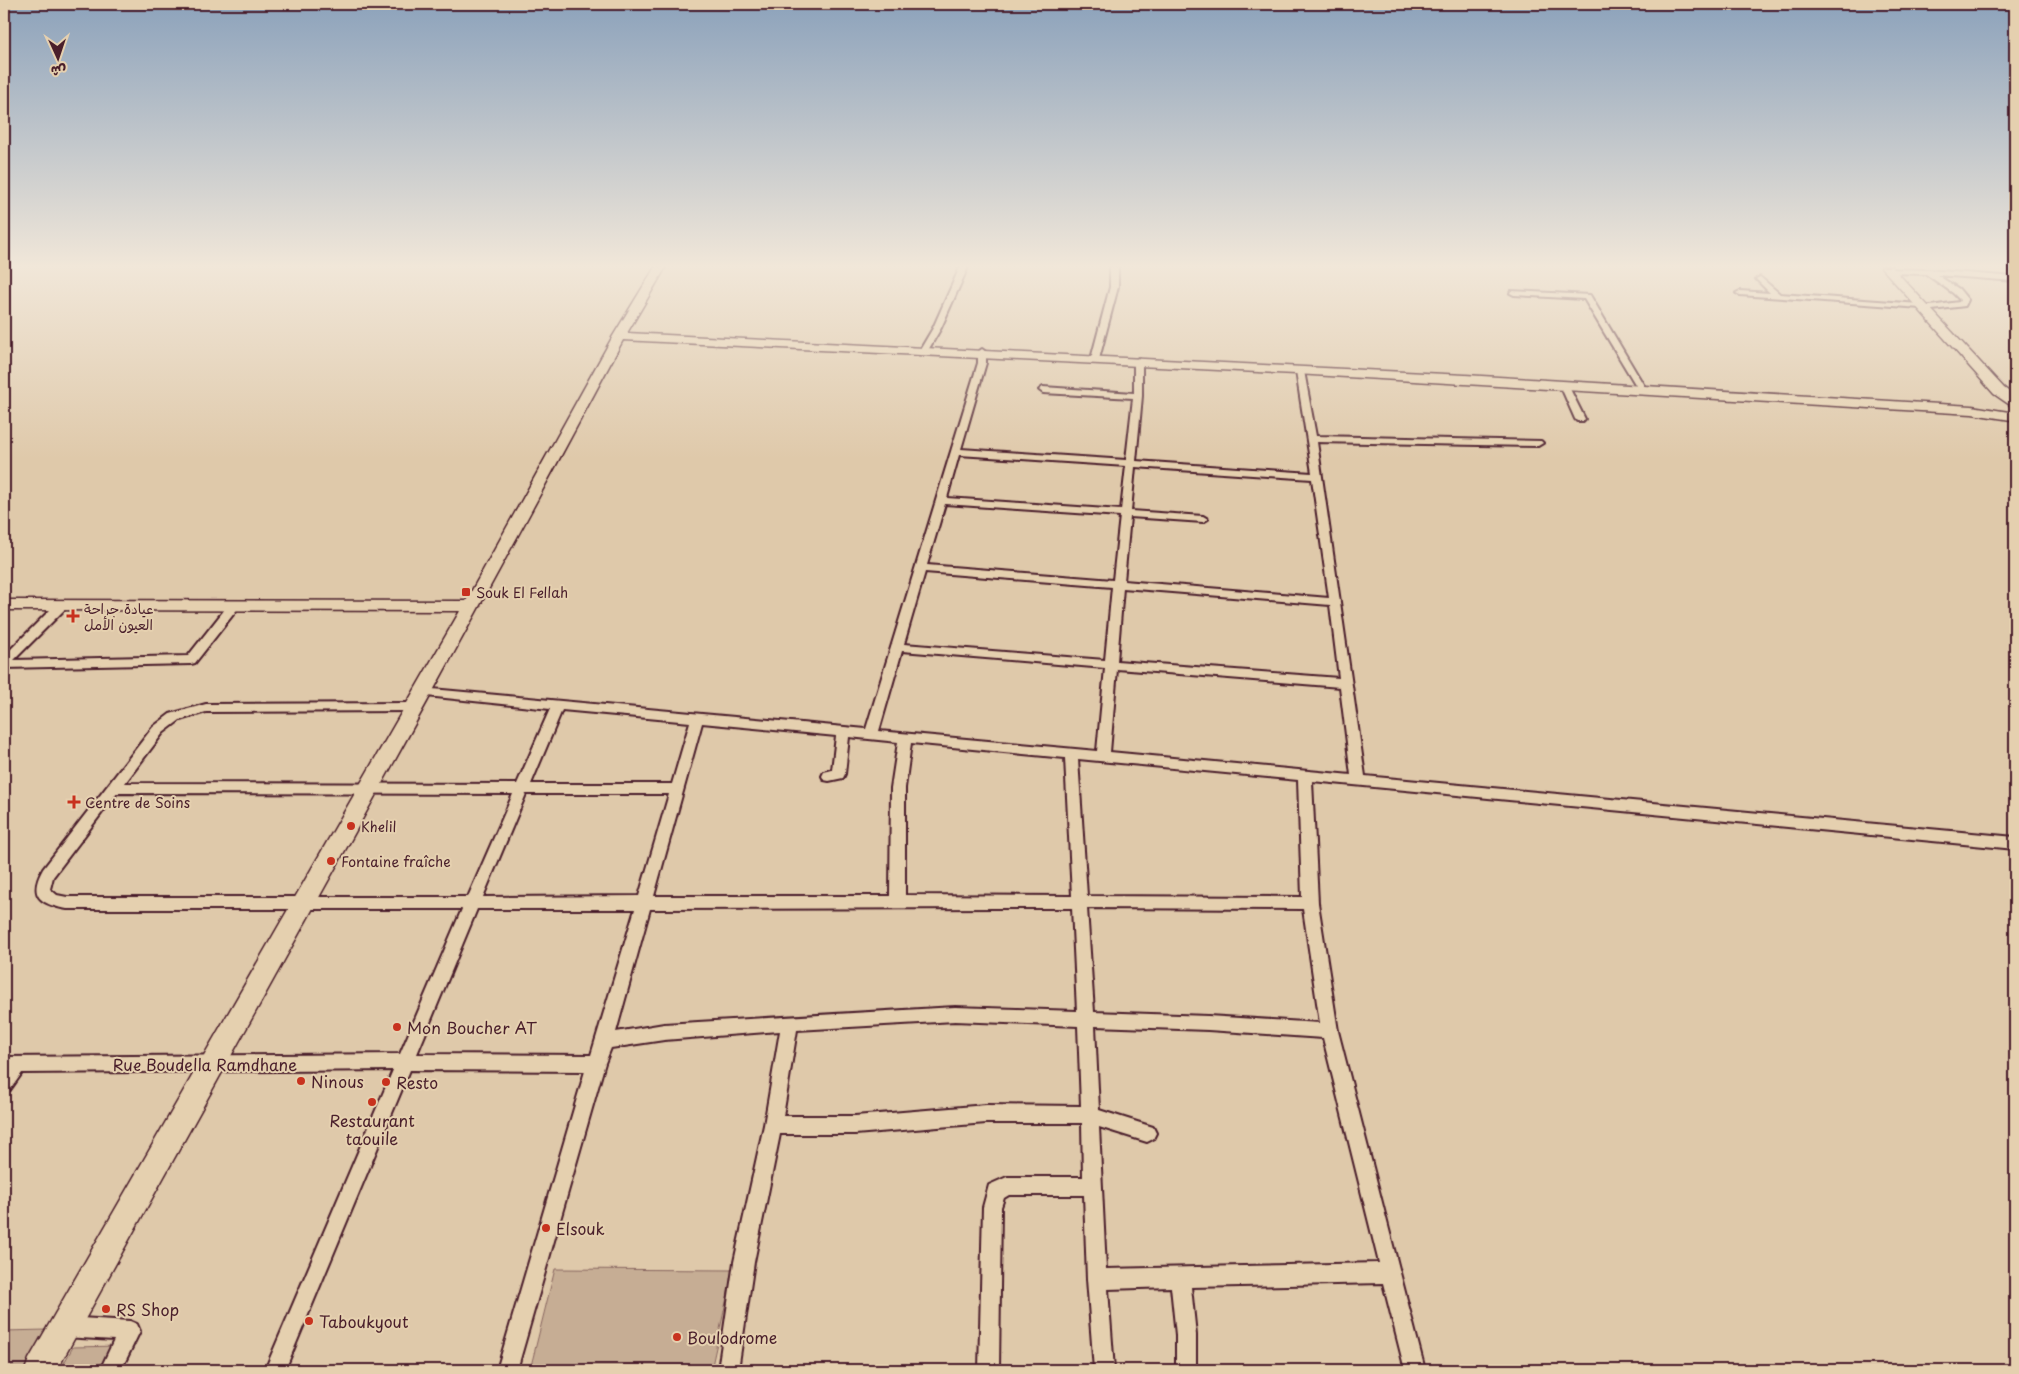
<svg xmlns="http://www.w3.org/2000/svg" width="2019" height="1374" viewBox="0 0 2019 1374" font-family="'Playpen Sans','Playpen Sans Arabic',sans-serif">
<rect width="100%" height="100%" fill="#dfc9aa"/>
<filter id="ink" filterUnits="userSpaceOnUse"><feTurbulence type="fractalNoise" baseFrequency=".02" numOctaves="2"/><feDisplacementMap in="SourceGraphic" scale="10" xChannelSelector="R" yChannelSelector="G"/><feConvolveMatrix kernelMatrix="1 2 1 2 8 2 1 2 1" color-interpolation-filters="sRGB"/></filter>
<g filter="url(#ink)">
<g fill="#c6ad94" stroke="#886660">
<polygon points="555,1269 733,1270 711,1370 530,1370"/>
<polygon points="47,1330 25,1370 4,1370 4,1331"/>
<polygon points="119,1346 106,1370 60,1370 73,1347"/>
</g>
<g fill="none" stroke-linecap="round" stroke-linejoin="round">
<g stroke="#4a1f2b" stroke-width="4">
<g id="minor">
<polygon points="960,267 968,267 941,328 927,352 921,352 920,350 933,328"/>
<polygon points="1110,267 1118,267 1118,287 1099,359 1095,362 1091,359 1110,287"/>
<polygon points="1887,269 1928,270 2015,277 2015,281 1937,275 1959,289 1968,300 1965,306 1924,311 1921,308 1740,295 1736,293 1740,291 1770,293 1756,279 1760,277 1780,294 1920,304 1923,307 1959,302 1960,300 1953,293 1926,274 1890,273 1887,273"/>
<polygon points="1511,291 1590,295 1646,389 1645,391 1639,391 1638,389 1584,299 1514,295 1510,293"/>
<path d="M982,349L986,352V363L961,449L1126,460L1133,398L1043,393L1039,390L1043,387L1134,393V361L1138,358L1142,361V396L1136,461L1312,473L1296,371L1300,368L1304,371L1316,436L1541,441L1543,443L1538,446L1317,442L1365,776L2015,837V849L1312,781L1318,903L1338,1031L1425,1370H1405L1383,1283L1191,1287L1196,1335V1370H1176V1335L1171,1287L1108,1289L1114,1370H1094L1087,1279L1084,1195H1009L1004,1198L1001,1207L999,1370H979L983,1207L989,1185L1007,1177H1083L1082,1123H986L855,1134H780L754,1262L738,1370H718L734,1262L764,1125L780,1031L664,1040L611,1048L605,1063L517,1370H497L585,1071L410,1070L285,1370H265L393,1070L22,1073L10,1090L4,1092V1057L400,1054L462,909H67C40,904 28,896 43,869L153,727L170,714L206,704L414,703L419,704L420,707L419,710L414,711L206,712L180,720L163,733L125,783L517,784L550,709L417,695L415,692L417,689L421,688L866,729L978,363V352ZM959,455L1126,466L1121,510L947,498ZM1135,467L1312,479L1329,598L1124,581L1130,517L1203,522L1208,519L1203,516L1131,511ZM945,504L1120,516L1113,580L927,565ZM925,572L1112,587L1105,660L904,644ZM1123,588L1330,605L1339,678L1117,661ZM902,651L1105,668L1097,751L879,731ZM1117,669L1340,687L1351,775L1110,752ZM562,710L690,722L672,784H531ZM702,723L836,736L832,770L824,772L822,776L824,780L829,781L843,778L845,774L849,737L898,742L891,788L890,896H654ZM911,743L1065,758L1072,896L905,895V788ZM1078,759L1298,780L1302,897L1087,896ZM117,793L513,794L468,897H67L57,895L50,889L53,877ZM526,794H669L639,896L483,897ZM999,908H1072L1077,1011L955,1007L664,1024L616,1032L650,909ZM1087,908L1303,909L1320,1023L1208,1016L1094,1012ZM477,909H635L591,1055L417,1054ZM955,1021L1078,1026L1081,1106L986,1105L855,1116H783L797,1030ZM1095,1026L1208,1030L1323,1038L1379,1263L1106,1269L1099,1127L1147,1142L1153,1139L1156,1133L1153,1127L1099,1110Z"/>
<polygon points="1564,382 1568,385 1585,419 1583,421 1577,421 1575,419 1560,385"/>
<polygon points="62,601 68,605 66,608 14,660 188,656 229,604 233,603 239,607 195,663 191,664 4,668 4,656 58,602"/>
<polygon points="64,1317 130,1321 137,1324 140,1331 121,1370 100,1370 114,1340 64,1337 57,1334 54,1327 57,1320"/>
</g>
</g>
<g stroke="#4a1f2b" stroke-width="3">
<g id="secondary">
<path d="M655,267H666L627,333L1465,375L1972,406L2015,413V419L2011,420L1972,414L1296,374L623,340C439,686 246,1027 57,1370H25L29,1359L460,611L4,610V600L466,601L613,336Z"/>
<polygon points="1881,267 1892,267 2004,388 2015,396 2015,406 2010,405 1994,394"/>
</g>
</g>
<use href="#minor" fill="#e5d0af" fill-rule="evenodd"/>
<use href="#secondary" fill="#e5d0af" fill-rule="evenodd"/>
</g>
</g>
<linearGradient id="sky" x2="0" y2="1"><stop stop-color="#8ca2bb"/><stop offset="0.58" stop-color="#f1e7d9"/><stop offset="1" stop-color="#f1e7d9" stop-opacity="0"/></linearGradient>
<rect width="2019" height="459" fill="url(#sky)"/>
<g fill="#c8321e" stroke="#e5d0af" stroke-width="2">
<rect x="461" y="587" width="10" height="10" rx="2.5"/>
<path d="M70.5 608.5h5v5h5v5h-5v5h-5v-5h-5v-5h5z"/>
<path d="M71.5 794.5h5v5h5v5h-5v5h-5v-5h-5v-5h5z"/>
<circle cx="351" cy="826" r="5"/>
<circle cx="331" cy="861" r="5"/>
<circle cx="397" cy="1027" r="5"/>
<circle cx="301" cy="1081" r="5"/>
<circle cx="386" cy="1082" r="5"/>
<circle cx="372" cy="1102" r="5"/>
<circle cx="546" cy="1228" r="5"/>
<circle cx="106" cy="1309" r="5"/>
<circle cx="309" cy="1321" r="5"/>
<circle cx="677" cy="1337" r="5"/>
</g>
<g text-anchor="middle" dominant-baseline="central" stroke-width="4" stroke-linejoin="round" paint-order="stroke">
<g font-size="14" fill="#4a1f2b" stroke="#e5d0af" text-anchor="start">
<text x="476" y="592">Souk El Fellah</text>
<text x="84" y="608">عيادة جراحة<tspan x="84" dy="16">العيون الأمل</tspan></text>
<text x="85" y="802">Centre de Soins</text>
<text x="361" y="826">Khelil</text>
<text x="341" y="861">Fontaine fraîche</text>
</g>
<g font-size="16" fill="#4a1f2b" stroke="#e5d0af" text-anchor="start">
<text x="407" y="1027">Mon Boucher AT</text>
<text x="311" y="1081">Ninous</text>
<text x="396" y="1082">Resto</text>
<text x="372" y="1120" text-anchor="middle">Restaurant<tspan x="372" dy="18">taouile</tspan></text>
<text x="556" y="1228">Elsouk</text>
<text x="116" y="1309">RS Shop</text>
<text x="319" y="1321">Taboukyout</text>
<text x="687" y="1337">Boulodrome</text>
</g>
<g font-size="16" fill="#4a1f2b" stroke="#e5d0af">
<text x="205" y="1064">Rue Boudella Ramdhane</text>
</g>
</g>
<rect width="2019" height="1374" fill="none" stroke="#e5d0af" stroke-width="20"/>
<rect x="10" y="10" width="1999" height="1354" fill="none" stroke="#4a1f2b" stroke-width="2" filter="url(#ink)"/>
<g transform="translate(58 58) rotate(177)" stroke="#e5d0af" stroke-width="4" paint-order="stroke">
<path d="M0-4L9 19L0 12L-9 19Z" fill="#4a1f2b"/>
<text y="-8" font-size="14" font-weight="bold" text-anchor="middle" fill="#4a1f2b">ش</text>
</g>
</svg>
